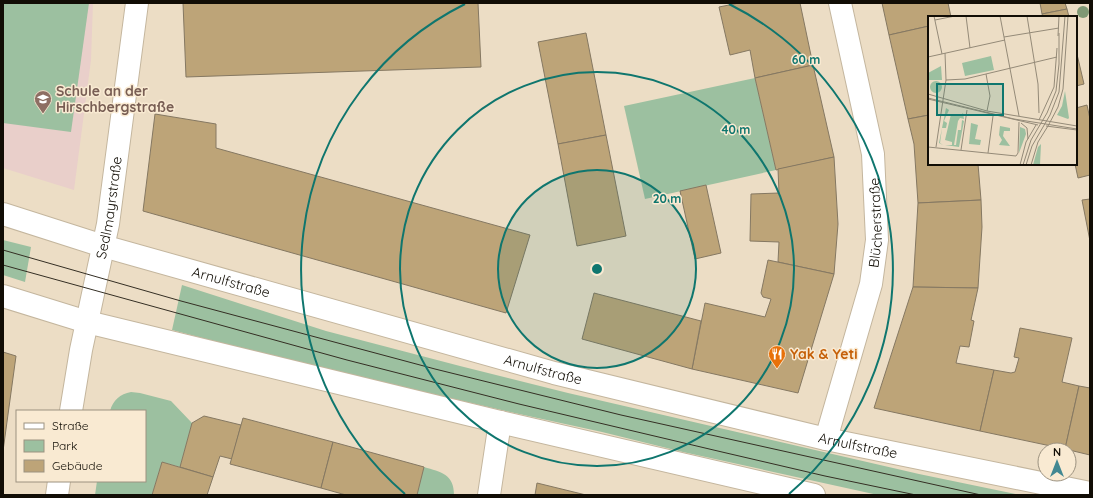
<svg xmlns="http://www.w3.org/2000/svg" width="1093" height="498" viewBox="0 0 1093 498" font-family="Quicksand,sans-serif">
<rect width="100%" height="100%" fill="#ecddc5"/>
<polygon fill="#e9cfca" points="3,3 93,3 91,60 74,190 3,168"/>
<g fill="#9cc0a0">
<polygon points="3,3 89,3 71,132 3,123"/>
<polygon points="755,78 776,170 645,199 624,106"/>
<polygon points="3,240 31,247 25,282 3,275"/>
<polygon points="182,285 326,331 460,366 568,393 919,474 1021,495 878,495 683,452 602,432 510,412 289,361 172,330"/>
<path d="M131,392L140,393L171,401L192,423L180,467L162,462L152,495H95L97,481H145V411H110C113,400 120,394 131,392Z"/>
<path d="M424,467C441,472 454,474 454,495H417Z"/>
</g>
<g fill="#bda478" stroke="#857862">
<polygon points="183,3 478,3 481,67 186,77"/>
<polygon points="739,3 800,3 813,65 755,78 750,50 730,55 719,7"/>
<polygon points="882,3 948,3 951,17 929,17 929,26 889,35"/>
<polygon points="1040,3 1065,3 1067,9 1042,14"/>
<polygon points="1067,9 1069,17 1043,17 1042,14"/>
<polygon points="929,26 929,115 908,119 889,35"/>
<polygon points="586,33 606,135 558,144 538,42"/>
<polygon points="1076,50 1084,84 1076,86"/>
<polygon points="813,65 834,157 776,170 755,78"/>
<polygon points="1087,105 1090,119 1090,175 1078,178 1075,164 1076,108"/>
<polygon points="155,114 216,124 216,148 530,235 506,313 143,211"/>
<polygon points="929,115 929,164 978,164 981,200 918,203 914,144 908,119"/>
<polygon points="606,135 626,236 577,246 558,144"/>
<polygon points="834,157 838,224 834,274 778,262 779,242 750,241 751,194 779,193 778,169"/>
<polygon points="706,185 721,253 695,259 680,191"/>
<polygon points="1090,199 1090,241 1082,200"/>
<polygon points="981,200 982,227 978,288 913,287 918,203"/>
<polygon points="768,260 834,274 798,393 692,369 705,303 765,317 771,299 763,297 761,293"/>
<polygon points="913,287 978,288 971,320 974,321 969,347 960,346 956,363 994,370 980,431 874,408"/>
<polygon points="594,293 701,321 692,369 582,339"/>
<polygon points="1020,328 1072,338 1062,382 1079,386 1065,449 980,431 994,370 1011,373 1015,372 1019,358 1014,357"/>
<polygon points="3,352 16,356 3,451"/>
<polygon points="1079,386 1090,388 1090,455 1065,449"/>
<polygon points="204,416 241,425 232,459 220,456 213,477 180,467 192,423"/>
<polygon points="243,418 333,442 321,488 230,464"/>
<polygon points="333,442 424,467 417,495 346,495 321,488"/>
<polygon points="162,462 213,477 207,495 152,495"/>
<polygon points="537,483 586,495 535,495"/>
</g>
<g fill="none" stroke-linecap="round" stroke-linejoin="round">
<g stroke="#c4b69e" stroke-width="24">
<g id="street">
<path id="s1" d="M71,411L81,350L108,224L137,3"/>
<path id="s2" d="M826,439L871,284L877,240L873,154L840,3"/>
<polyline points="57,495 59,481"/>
<polyline points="489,495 500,422"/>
</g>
</g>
<g stroke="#c4b69e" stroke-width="24">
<g id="primary">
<path id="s3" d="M3,214L103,246L554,373L826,439L1090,493"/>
<polyline points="3,296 87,322 500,422 814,495"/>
</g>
</g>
<use href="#street" stroke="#fff" stroke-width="22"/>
<use href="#primary" stroke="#fff" stroke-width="22"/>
<g stroke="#342e23" stroke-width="1">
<polyline points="3,250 181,301 435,369 621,415 981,495"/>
<polyline points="3,265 347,360 519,404 722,452 825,476 916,495"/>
</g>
</g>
<circle fill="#7f9874" cx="1083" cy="12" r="6"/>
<circle cx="597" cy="269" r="99" fill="#0f766e" fill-opacity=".12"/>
<g fill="none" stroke="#0f766e" stroke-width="2">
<circle cx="597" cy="269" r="99"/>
<circle cx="597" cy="269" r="197"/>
<path d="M405 494A296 296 0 0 1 465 4M729 4A296 296 0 0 1 789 494"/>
</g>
<defs>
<g id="school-pin" transform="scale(0.9)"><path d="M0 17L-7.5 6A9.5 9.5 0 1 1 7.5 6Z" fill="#8d6e63" stroke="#f9ead2"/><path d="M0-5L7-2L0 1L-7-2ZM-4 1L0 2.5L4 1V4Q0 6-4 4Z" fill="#fff"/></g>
<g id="restaurant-pin" transform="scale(0.9)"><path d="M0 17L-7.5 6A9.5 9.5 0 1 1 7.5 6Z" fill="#e8710a" stroke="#f9ead2"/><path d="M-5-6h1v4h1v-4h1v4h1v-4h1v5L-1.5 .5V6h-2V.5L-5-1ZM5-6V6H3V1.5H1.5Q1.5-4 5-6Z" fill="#fff"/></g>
</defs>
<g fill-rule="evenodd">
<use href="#school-pin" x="43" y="99"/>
<use href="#restaurant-pin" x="777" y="354"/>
</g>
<g text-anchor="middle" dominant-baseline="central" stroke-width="3" stroke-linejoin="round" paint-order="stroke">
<g font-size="14" font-weight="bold" fill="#785e54" stroke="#f9ead2" text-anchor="start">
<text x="56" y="91">Schule an der<tspan x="56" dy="16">Hirschbergstraße</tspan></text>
</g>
<g font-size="14" fill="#110d05" stroke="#f9ead2">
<text stroke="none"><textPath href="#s1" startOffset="207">Sedlmayrstraße</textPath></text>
<text stroke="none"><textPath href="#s2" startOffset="223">Blücherstraße</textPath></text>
<text stroke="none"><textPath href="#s3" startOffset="238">Arnulfstraße</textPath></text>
<text stroke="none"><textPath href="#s3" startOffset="562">Arnulfstraße</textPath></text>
<text stroke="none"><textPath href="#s3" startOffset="886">Arnulfstraße</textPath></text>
</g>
<g font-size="14" font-weight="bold" fill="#c56008" stroke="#f9ead2" text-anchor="start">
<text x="790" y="354">Yak &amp; Yeti</text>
</g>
</g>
<g transform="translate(928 16)">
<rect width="149" height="149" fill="#ecddc5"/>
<path d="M63,40L66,54L37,60L34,47ZM2 71a6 6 0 1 1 12 0a6 6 0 1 1-12 0ZM137,75L141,102L140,103L129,99L134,90ZM18,92L21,94L16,105L19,107L18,112H14L12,127L15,129L11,127ZM35,97L36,103L32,102L30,105L26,129H28L30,114H33L34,104L36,105L31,131L17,129H24V126L17,124L23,98L32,100ZM43,107L50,109L47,123L53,124L52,129L41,128ZM72,110L82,112V115H76L75,120L82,130L71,129L74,124L71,119ZM113,128L112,149H105L110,131Z" fill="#9cc0a0"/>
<path d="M13,50L14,64H0V57ZM92,111L97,113L98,118L91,137Z" fill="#9cc0a0"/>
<path fill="none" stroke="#948a78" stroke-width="1" d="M6,0L14,38M38,0L42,32M72,0L91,100M99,0L110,68L111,97M7,4L27,0M130,20L131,0M76,21L131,12M0,41L77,24M58,58L62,80L59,95M18,64L37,63L129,41M0,78L59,95L149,110M0,82L86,103L149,113M0,83L110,109M111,104L126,71L129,32M93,107L99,112L100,123M118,110L149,114M120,110L130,91L135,73L140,0M0,131L88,140L90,137L91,106M8,131L18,64L17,37M33,134L39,94M60,137L65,100M92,149L98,126L108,109M95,149L103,124L119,97L128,75L131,48V17M98,149L104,130L122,99L131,76L137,0M103,149L110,126L120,110"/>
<path fill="#0f766e" fill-opacity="0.15" stroke="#0f766e" stroke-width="2" d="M9,68H75V99H9Z"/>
<rect width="149" height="149" fill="none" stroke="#110d05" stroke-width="2"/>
</g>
<circle cx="597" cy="269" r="6" fill="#0f766e" stroke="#f9ead2" stroke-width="2"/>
<g font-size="12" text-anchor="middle" font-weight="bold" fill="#0f766e" stroke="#f9ead2" stroke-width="3" stroke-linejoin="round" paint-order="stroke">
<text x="806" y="64">60 m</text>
<text x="736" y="134">40 m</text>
<text x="667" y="203">20 m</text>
</g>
<rect width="1093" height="498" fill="none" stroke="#110d05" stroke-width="8"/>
<rect x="16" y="410" width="130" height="72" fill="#f9ead2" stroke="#9c9280"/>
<rect x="24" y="423" width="20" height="6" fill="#ffffff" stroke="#9c9280"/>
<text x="52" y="430" font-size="12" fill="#110d05">Straße</text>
<rect x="24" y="440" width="20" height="12" fill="#9cc0a0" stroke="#9c9280"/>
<text x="52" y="450" font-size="12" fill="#110d05">Park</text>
<rect x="24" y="460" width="20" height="12" fill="#bda478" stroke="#9c9280"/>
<text x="52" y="470" font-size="12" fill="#110d05">Gebäude</text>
<g transform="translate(1057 462)"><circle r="19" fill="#f9ead2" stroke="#9c9280"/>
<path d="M0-3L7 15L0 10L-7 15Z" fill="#428892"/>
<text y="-6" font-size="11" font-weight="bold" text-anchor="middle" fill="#110d05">N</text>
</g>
</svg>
